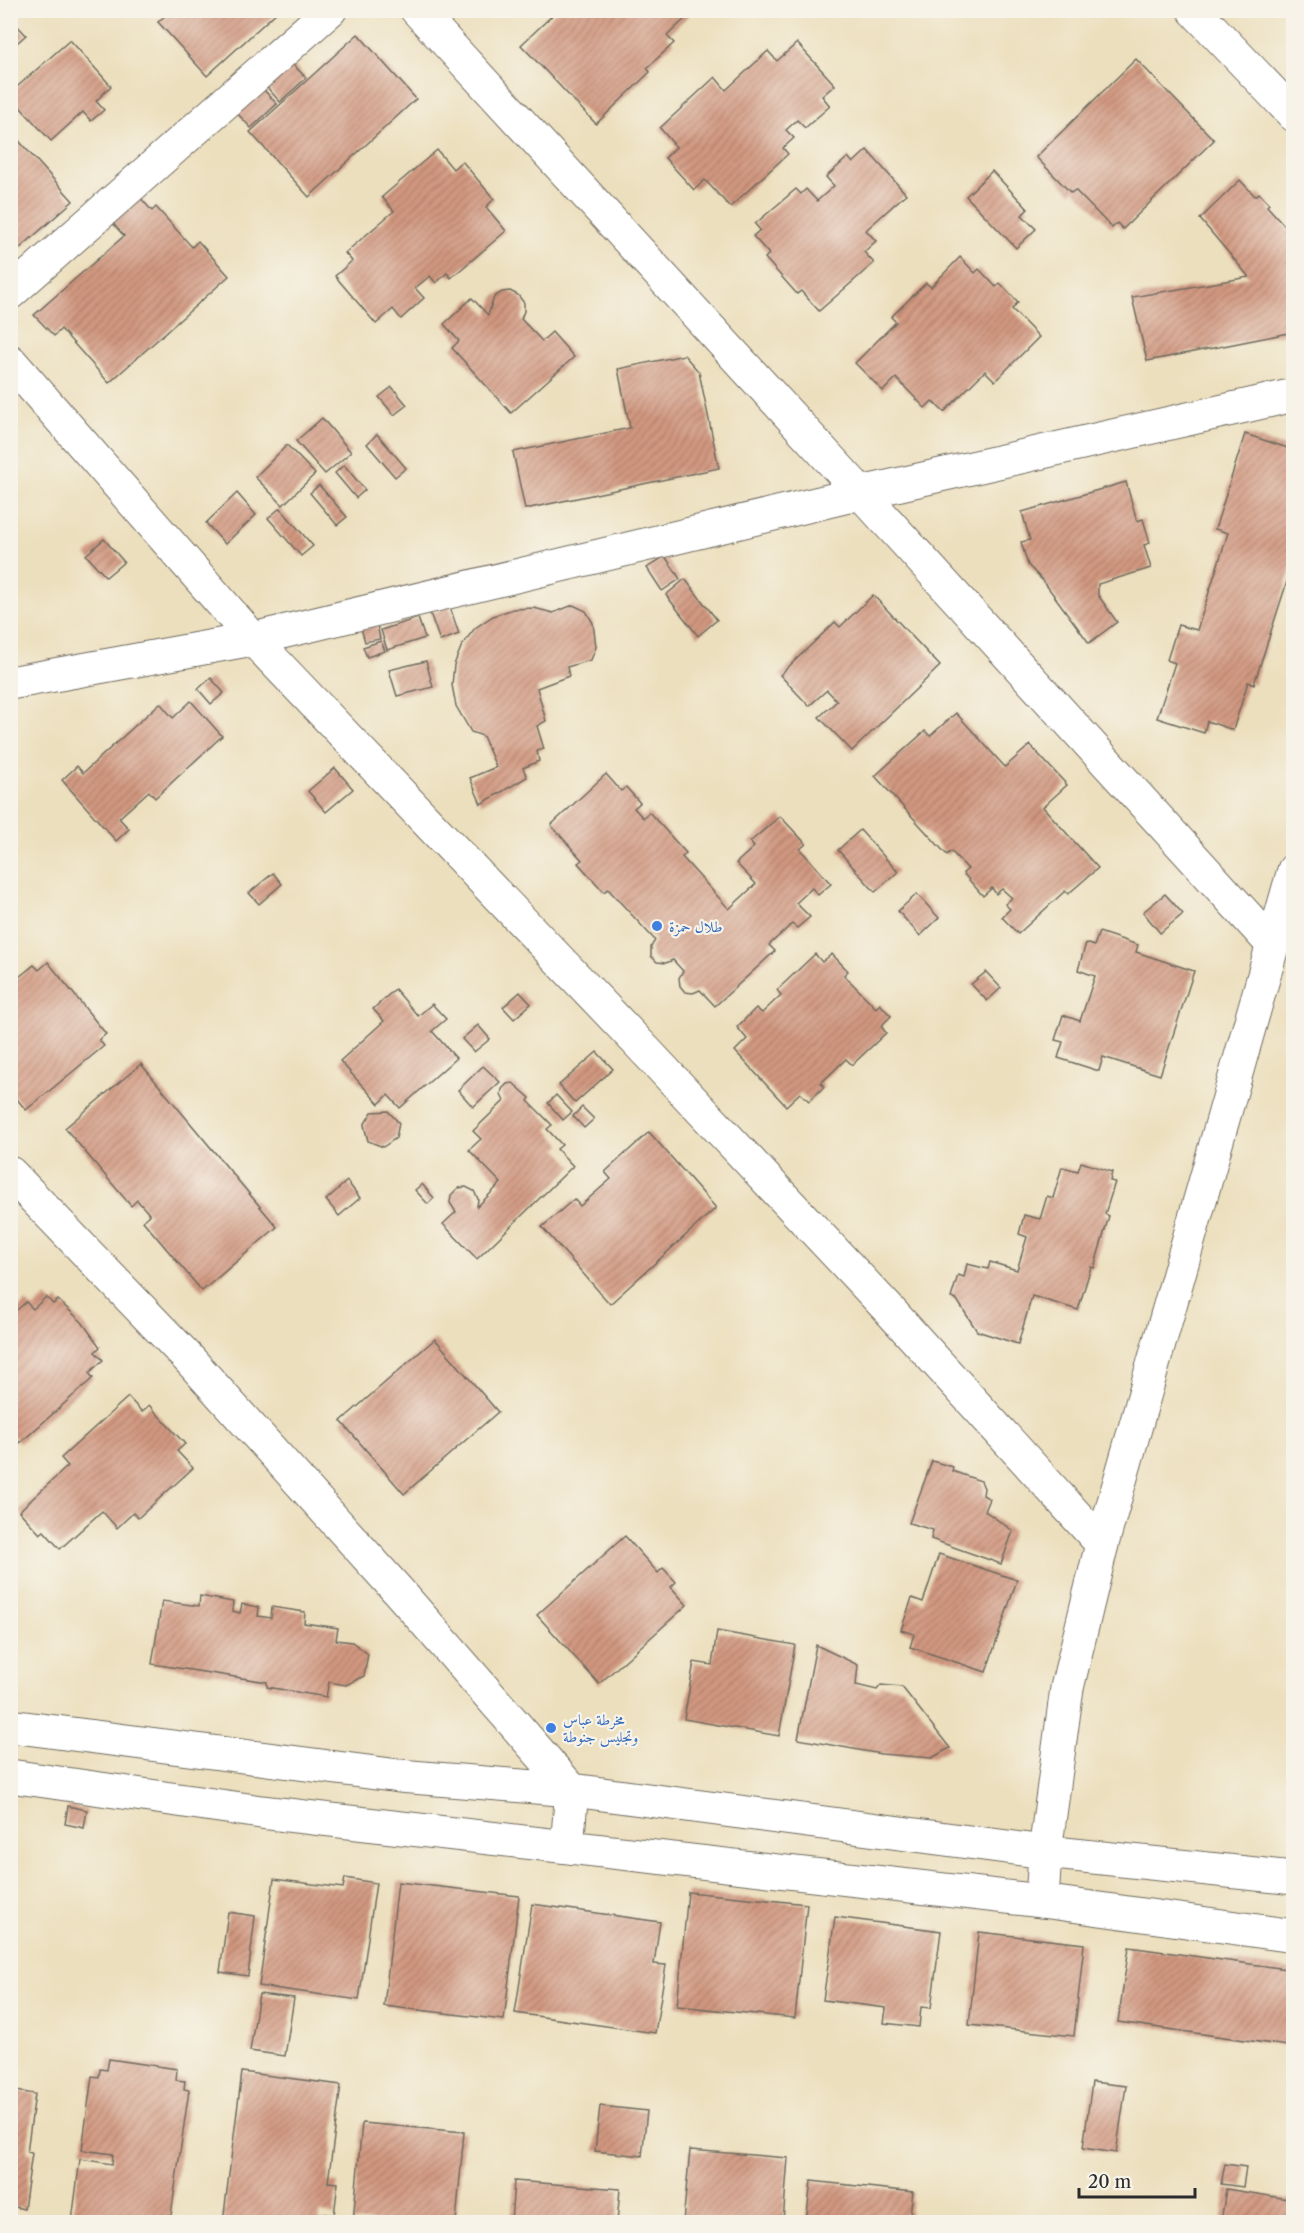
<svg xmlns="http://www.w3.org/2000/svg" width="1304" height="2233" viewBox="0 0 1304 2233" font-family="'Libre Caslon Text',Amiri,serif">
<defs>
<pattern id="building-hatch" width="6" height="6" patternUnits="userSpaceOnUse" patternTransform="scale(1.5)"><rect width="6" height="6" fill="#d29880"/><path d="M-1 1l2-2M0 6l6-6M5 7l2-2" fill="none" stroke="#ab7c69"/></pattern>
</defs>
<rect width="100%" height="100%" fill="#f7f3e8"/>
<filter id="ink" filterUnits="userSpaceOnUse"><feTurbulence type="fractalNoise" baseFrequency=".0167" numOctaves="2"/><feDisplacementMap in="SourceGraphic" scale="12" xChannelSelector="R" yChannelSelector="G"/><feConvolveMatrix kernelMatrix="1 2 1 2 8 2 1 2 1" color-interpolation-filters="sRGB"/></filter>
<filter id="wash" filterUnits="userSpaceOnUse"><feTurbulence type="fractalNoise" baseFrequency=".008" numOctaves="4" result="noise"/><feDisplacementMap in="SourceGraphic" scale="24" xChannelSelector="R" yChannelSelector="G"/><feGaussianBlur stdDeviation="1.35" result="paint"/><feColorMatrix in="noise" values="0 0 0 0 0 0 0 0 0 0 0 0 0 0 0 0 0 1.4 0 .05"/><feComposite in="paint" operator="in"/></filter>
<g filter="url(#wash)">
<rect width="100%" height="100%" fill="#ecdfbd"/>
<g id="blocks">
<g fill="url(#building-hatch)">
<polygon points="171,10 279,10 207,76 158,22"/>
<polygon points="558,10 684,10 689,15 667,36 674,43 647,68 650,72 596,124 521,45"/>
<polygon points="10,18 26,35 10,49"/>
<polygon points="358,34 416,99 309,197 250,132"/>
<polygon points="70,40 111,86 96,101 104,110 91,121 83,112 51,141 10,96 10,93"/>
<polygon points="797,43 835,85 822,96 830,106 805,128 797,120 786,130 794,138 783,148 788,154 730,207 705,180 694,190 665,158 676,147 660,128 715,77 726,90 768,51 777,61"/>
<polygon points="1136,59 1214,140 1123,229 1117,223 1112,228 1075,190 1071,193 1036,157"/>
<polygon points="292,63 306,78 280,102 266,86"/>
<polygon points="263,89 277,104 251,128 237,113"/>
<polygon points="10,131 73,201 10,257"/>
<polygon points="437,150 453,169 462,161 494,199 486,207 506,231 451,278 447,273 436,283 430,276 415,288 424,298 401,319 393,309 376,324 335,276 352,261 345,253 394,211 382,197"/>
<polygon points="867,150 906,194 866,230 876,241 864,252 874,263 819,311 801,291 797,294 765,258 769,254 753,236 760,230 755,224 796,189 801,194 806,189 817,201 834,186 826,177 848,157 853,163"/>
<polygon points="992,171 1028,209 1022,215 1036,229 1016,248 966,196"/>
<polygon points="1240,180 1255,196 1259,193 1269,204 1267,206 1294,236 1294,332 1147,361 1132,297 1249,277 1200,219"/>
<polygon points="138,195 152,211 156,207 192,247 198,241 229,276 109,383 61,329 54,336 34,315 124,236 110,220"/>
<polygon points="960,257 975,273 979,269 996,287 1000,283 1018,302 1012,309 1039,337 995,381 985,371 944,412 932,401 925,408 896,378 883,391 855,363 896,322 891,317 926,283 931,287"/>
<polygon points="510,291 518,295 524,303 524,311 521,319 542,341 552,332 574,357 511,413 452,348 459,341 444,324 472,298 488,315 494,297 502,292"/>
<polygon points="684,355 699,372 719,468 525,509 513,452 630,428 618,369"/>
<polygon points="392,387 407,405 394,415 379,397"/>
<polygon points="322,418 351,452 325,474 296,441"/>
<polygon points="377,434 406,468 395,477 367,444"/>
<polygon points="1245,434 1294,450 1294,560 1254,684 1248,682 1233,730 1207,721 1204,733 1157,718 1175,663 1167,660 1178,625 1197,630 1228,533 1215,529"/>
<polygon points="287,445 315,474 283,505 255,477"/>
<polygon points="344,465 365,490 356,498 335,473"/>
<polygon points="1126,482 1137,521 1143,519 1150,543 1144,545 1151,568 1098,584 1098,595 1117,622 1089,643 1044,582 1028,565 1021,542 1030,540 1022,512"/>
<polygon points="319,485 347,517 337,525 310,493"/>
<polygon points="237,493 256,515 225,544 206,523"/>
<polygon points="280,508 313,546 301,556 268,518"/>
<polygon points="104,539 124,562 106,577 86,555"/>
<polygon points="665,556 680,579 662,591 647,568"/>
<polygon points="685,579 717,620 698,636 666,595"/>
<polygon points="873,595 940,666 852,751 819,717 837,701 827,690 809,706 780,675 835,622 840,627"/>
<polygon points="573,605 586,611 593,623 596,647 591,660 567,667 569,676 537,688 546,721 537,726 544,749 537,751 539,761 523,768 527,777 481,804 470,778 496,767 483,736 471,732 456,706 452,685 454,665 462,645 475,628 493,616 513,609 534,608 553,613"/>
<polygon points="450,607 459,634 440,641 430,613"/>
<polygon points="418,618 425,638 387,650 381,630"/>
<polygon points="377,624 380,639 365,642 361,628"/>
<polygon points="381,641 385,651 367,657 363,647"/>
<polygon points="426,661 433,687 397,696 389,670"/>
<polygon points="211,678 224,693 211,704 198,689"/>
<polygon points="191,701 222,736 155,798 149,791 119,818 129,829 116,841 62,780 77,766 83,773 160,703 173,718"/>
<polygon points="956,713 1005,767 1030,745 1067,785 1043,807 1098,868 1068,894 1065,891 1018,934 1002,917 1010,909 1005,904 1012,898 1002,889 996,894 992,888 983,896 963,873 968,869 951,851 947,855 875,776 925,731 930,736"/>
<polygon points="335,768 353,789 326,812 308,791"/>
<polygon points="606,774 621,791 626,787 640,803 634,808 643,818 649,812 686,853 682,857 729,909 756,884 736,863 754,847 750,842 780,816 806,844 800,849 831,884 818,895 812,888 796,903 810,917 797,928 792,924 769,945 775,951 715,1006 700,990 693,993 685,992 680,986 679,978 683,971 673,960 666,963 657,962 651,956 651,947 655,940 608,889 604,892 578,863 582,860 551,825"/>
<polygon points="860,830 898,872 875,892 838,850"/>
<polygon points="273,873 282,884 259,904 249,893"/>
<polygon points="917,894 939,918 920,936 898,911"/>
<polygon points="1165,894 1183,914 1160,933 1143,912"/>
<polygon points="1099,932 1138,945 1136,952 1194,971 1160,1075 1103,1057 1099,1071 1058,1058 1063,1042 1055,1040 1063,1015 1080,1021 1095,976 1078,970 1086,943 1094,946"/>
<polygon points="815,954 822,962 832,954 848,971 844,975 876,1008 880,1004 891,1016 881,1026 886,1033 852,1065 846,1059 821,1083 824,1087 809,1101 800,1093 786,1106 735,1051 747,1039 737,1027 756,1008 762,1013 781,995 777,990"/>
<polygon points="48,962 106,1034 99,1040 104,1046 26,1110 10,1091 10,984 34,965 39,970"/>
<polygon points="986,972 1001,988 987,1001 971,984"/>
<polygon points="395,989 418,1016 432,1004 446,1019 432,1031 456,1058 400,1108 388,1095 379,1104 340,1061 384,1021 373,1009"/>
<polygon points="520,992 531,1004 514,1019 503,1007"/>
<polygon points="478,1025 490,1039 474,1052 462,1039"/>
<polygon points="597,1052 613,1069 575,1103 559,1085"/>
<polygon points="141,1064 277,1227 202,1291 143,1221 150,1215 137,1200 131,1206 65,1128"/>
<polygon points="483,1066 500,1082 473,1107 458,1090"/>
<polygon points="513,1083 530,1098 528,1101 552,1125 547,1129 562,1145 557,1149 573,1166 477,1259 443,1224 456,1212 450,1203 451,1195 458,1188 466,1187 474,1191 478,1199 477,1207 501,1183 469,1150 481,1139 473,1131 504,1101 501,1095 502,1089 507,1084"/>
<polygon points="556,1095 572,1112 563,1120 548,1103"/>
<polygon points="582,1107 594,1119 584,1128 573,1116"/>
<polygon points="388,1111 399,1123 396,1138 383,1147 368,1141 364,1125 372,1112"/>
<polygon points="649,1132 716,1208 610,1304 542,1227 574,1199 580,1206 611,1179 605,1172"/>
<polygon points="1081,1162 1112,1172 1110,1181 1115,1182 1105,1214 1109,1216 1094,1268 1091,1267 1078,1310 1032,1296 1018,1344 977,1331 957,1300 951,1298 958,1275 964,1277 967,1264 988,1269 990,1262 1017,1270 1027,1237 1019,1234 1024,1215 1040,1219 1047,1196 1053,1198 1062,1167 1078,1171"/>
<polygon points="347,1181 360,1198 339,1216 326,1200"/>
<polygon points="422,1184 434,1198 428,1204 415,1190"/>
<polygon points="46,1297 53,1304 58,1300 82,1322 100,1347 95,1352 103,1360 89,1373 93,1378 20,1443 12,1435 10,1437 10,1316 26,1302 33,1309"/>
<polygon points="435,1339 498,1412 404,1494 341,1421"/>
<polygon points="128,1397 142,1412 149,1405 185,1444 177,1451 193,1468 138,1518 133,1513 117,1528 102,1511 60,1549 44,1531 40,1534 19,1511 68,1466 61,1458"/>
<polygon points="932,1461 953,1467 952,1471 981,1481 984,1488 983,1495 990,1499 985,1511 1013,1531 1001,1564 931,1539 933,1530 909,1523"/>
<polygon points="625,1536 658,1573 663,1568 676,1582 671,1587 687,1605 599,1684 537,1615"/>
<polygon points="939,1554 1017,1580 986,1672 910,1647 914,1634 901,1630 912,1598 923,1602"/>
<polygon points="200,1596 233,1602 232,1611 240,1613 242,1604 259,1607 258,1616 271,1618 272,1607 305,1612 304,1623 338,1628 336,1640 352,1642 368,1654 364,1676 346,1685 329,1682 326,1697 267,1687 267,1682 152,1664 162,1601 199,1606"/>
<polygon points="717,1631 795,1645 779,1736 684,1719 694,1662 712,1665"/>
<polygon points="816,1645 858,1665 856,1685 877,1690 881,1685 902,1687 950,1748 932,1758 881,1754 798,1739"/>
<polygon points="68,1806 87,1810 84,1828 65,1824"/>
<polygon points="345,1878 376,1883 359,2000 259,1986 274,1879 343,1888"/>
<polygon points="398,1882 519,1896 504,2020 384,2006"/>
<polygon points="688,1892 807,1904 795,2018 677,2006"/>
<polygon points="532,1904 660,1922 654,1964 666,1965 655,2033 515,2013"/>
<polygon points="228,1912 255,1916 248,1976 220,1972"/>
<polygon points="835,1917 941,1931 931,2008 921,2007 919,2027 884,2023 886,2008 823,2000"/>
<polygon points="979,1932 1084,1944 1074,2036 969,2025"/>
<polygon points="1129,1947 1294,1970 1294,2047 1118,2022"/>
<polygon points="259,1994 294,1998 285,2056 250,2051"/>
<polygon points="109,2059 177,2069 176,2080 185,2081 184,2089 189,2090 170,2222 72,2221 80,2159 112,2164 113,2154 82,2150 92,2076 99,2077 100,2069 107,2070"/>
<polygon points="242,2072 341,2085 328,2182 338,2183 334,2215 320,2213 319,2222 223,2222"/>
<polygon points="1092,2082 1126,2086 1116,2153 1083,2148"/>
<polygon points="10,2090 35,2094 27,2152 32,2153 24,2209 10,2206"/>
<polygon points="600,2106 647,2111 642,2156 595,2151"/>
<polygon points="362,2123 464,2132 456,2222 353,2222"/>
<polygon points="690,2150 788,2158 783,2222 683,2222"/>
<polygon points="1225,2164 1246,2167 1243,2187 1221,2184"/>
<polygon points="514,2181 620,2189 617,2222 511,2222"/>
<polygon points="811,2181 913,2192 909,2222 806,2222"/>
<polygon points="1226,2189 1294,2200 1294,2222 1221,2222"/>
</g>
</g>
</g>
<g filter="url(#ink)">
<use href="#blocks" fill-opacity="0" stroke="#6f6a5e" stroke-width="1.5"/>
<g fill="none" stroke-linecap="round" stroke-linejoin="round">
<g stroke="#6f6a5e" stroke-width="35">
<g id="minor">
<polyline points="417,10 861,493 1272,944"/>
<polyline points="1194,10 1294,115"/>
<polyline points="10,293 330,10"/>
<polyline points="10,361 253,639 645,1050 893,1314 1102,1544"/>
<polyline points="10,683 253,639 861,493 1294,395"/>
<polyline points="10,1173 189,1359 400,1593 572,1790 567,1846"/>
<polyline points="1042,1901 1045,1852 1067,1688 1102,1544 1294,870"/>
</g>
</g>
<g stroke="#6f6a5e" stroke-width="35">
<g id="tertiary">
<polyline points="10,1726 399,1776 572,1790 1045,1852 1294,1878"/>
<polyline points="10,1776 261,1812 1042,1901 1294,1936"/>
</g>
</g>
<use href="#minor" stroke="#fff" stroke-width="33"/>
<use href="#tertiary" stroke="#fff" stroke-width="33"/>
</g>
</g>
<g fill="#3f7fe0" stroke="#f7f3e8" stroke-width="2">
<circle cx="657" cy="926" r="6"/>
<circle cx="551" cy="1728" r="6"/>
</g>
<g text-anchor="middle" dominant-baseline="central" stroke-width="4.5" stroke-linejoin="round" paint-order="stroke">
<g font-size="15" fill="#366cbe" stroke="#f7f3e8" text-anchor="start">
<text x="669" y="926">طلال حمزة</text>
<text x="563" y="1719">مخرطة عباس<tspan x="563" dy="17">وتجليس جنوطة</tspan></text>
</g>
</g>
<rect width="1304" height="2233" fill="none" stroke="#f7f3e8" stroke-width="36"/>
<path d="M1079 2188v9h116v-9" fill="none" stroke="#2b2b2b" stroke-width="3"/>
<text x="1088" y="2188" font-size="18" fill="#2b2b2b" stroke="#f7f3e8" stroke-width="4.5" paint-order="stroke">20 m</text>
</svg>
